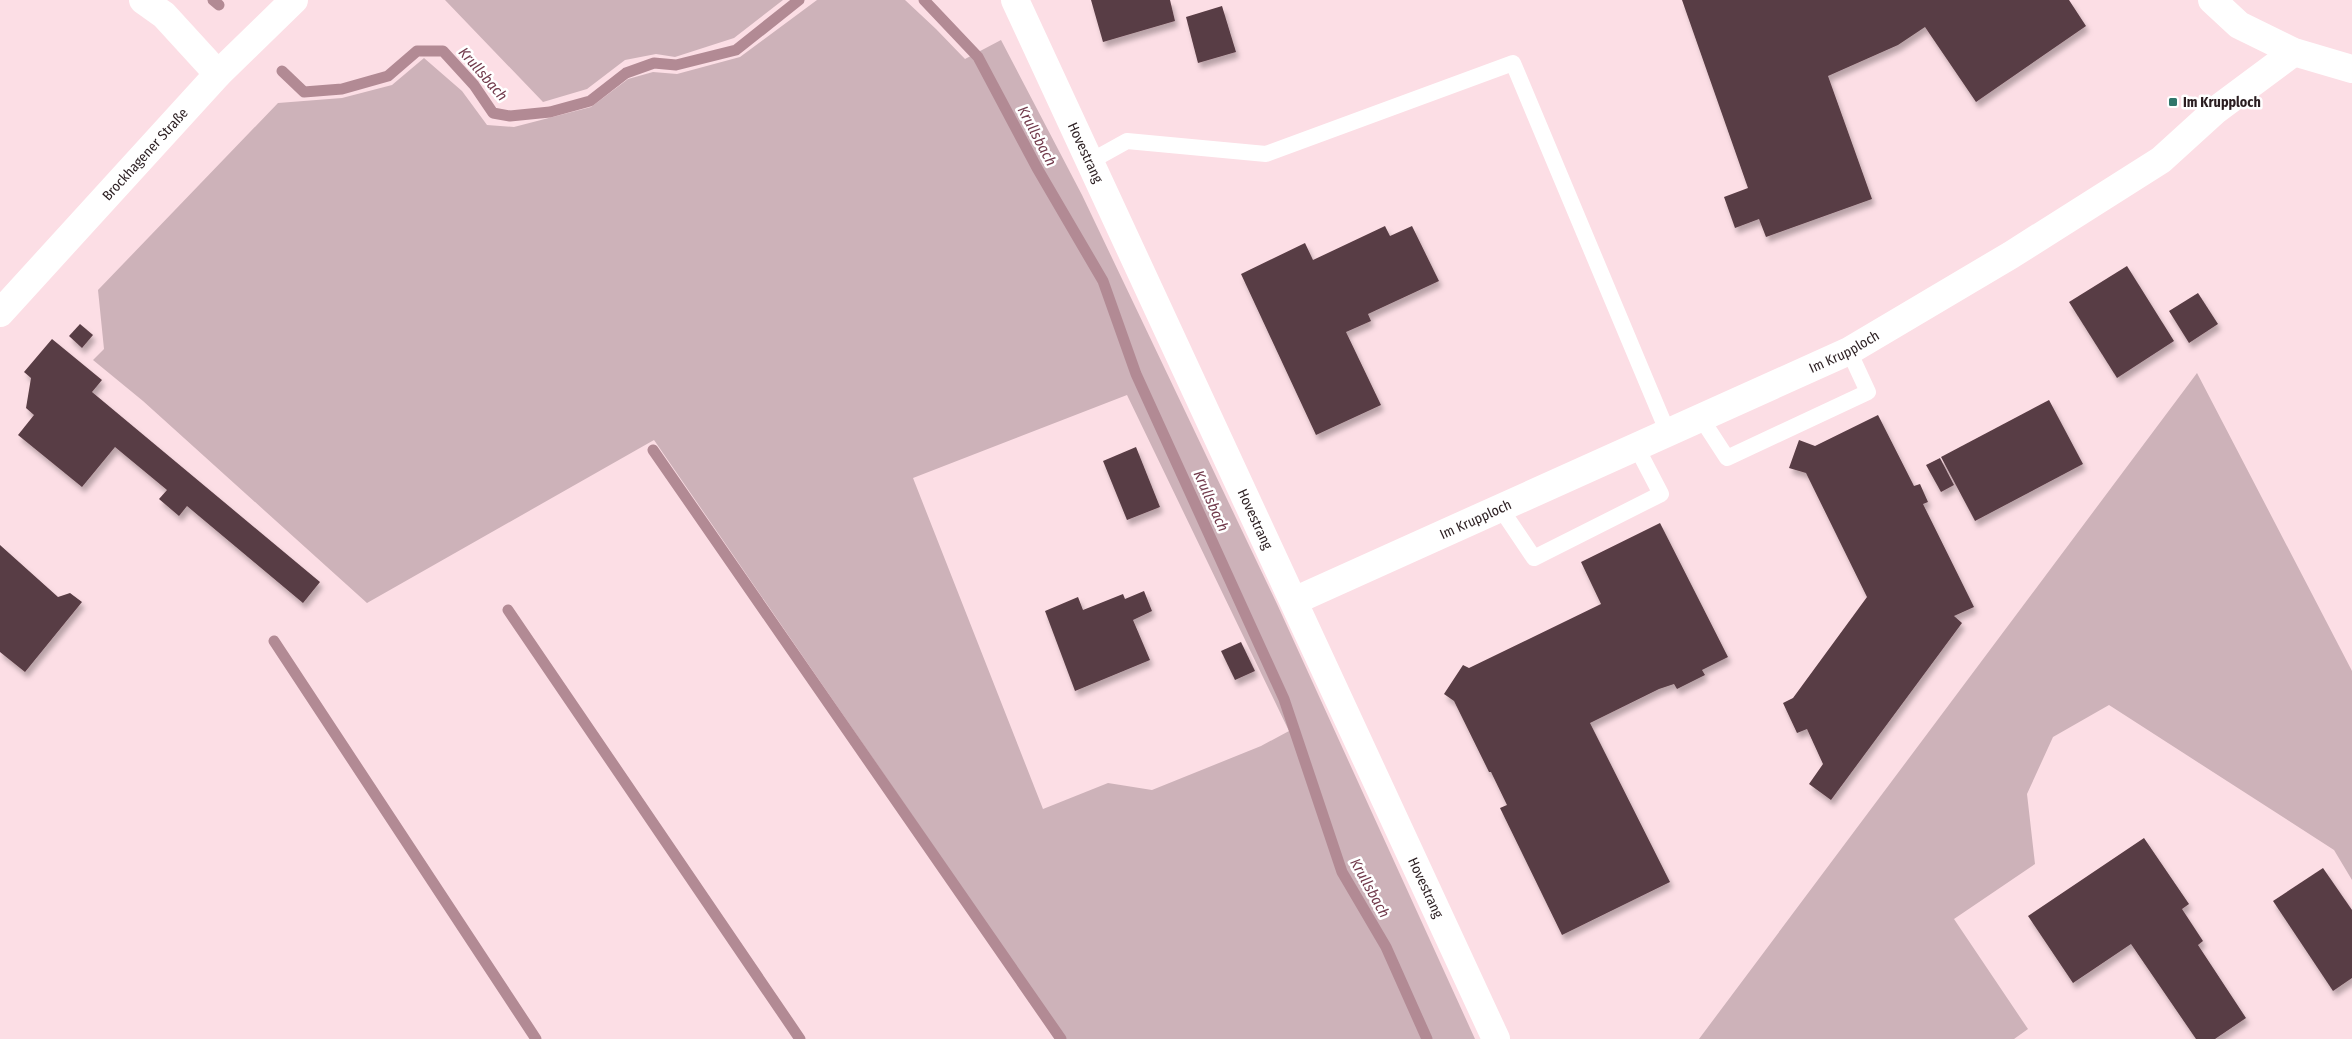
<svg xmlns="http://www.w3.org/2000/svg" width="2352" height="1039" viewBox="0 0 2352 1039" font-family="'Fira Sans Condensed',sans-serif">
<defs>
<filter id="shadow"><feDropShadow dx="3" dy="5.5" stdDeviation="2.5" flood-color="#0004"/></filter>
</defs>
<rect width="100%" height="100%" fill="#fcdee5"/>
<g fill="#cdb2b9" fill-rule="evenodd">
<polygon points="445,0 783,0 734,38 675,57 656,54 625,60 587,89 543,102"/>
<path d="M817,0H905L936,29L965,59L1001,40L1082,195L1277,604L1475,1039H1066L654,440L367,603L143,401L93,360L104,349L98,290L278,103L342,98L392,85L424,58L462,91L487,125L514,127L591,107L628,79L653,72L677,74L740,57ZM1127,395L1289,731L1261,746L1152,790L1108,783L1043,809L913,478Z"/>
<polygon points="2197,373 2352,671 2352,880 2334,850 2109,705 2053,737 2027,794 2035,864 1954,919 2028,1029 2014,1039 1699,1039"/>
</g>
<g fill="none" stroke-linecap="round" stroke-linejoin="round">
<g stroke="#b28a94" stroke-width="11">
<polyline points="213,0 219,5"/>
<polyline points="924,0 978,57 1037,168 1103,281 1136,374 1284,699 1342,872 1386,947 1427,1039"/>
<polyline points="282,71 304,92 342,89 388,76 417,51 443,51 474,85 493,113 510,116 550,112 590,101 626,73 654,63 676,65 736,50 799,0"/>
<polyline points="653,450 1061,1039"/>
<polyline points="508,610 800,1039"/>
<polyline points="274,641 536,1039"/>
</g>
</g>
<g fill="#593c44" filter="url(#shadow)">
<polygon points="1091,0 1170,0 1175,21 1103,42"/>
<polygon points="1682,0 2069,0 2086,26 1976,102 1925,27 1898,45 1828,76 1872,199 1766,237 1759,219 1735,228 1724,197 1748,188"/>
<polygon points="1222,6 1236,52 1198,63 1186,17"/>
<polygon points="1385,226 1390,236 1412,226 1439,281 1368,314 1371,321 1346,332 1381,405 1316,435 1241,274 1305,243 1313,260"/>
<polygon points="2127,266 2174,341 2117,378 2069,302"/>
<polygon points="2198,293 2218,324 2189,343 2169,311"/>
<polygon points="80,324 93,335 82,348 69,336"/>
<polygon points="52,339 102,380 92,392 320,582 303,603 187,506 179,516 159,499 167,490 115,447 82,487 18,435 34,415 26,408 31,378 24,372"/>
<polygon points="2049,400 2083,464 1975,521 1941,457"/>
<polygon points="1878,415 1914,486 1920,484 1928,502 1923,504 1974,607 1954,616 1962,623 1831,800 1809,784 1823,764 1807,729 1797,733 1783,703 1793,698 1867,597 1806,473 1789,468 1799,440 1815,446"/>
<polygon points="1136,447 1160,507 1127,520 1103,461"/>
<polygon points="1940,458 1954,485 1941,492 1926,465"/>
<polygon points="1660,523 1728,657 1702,670 1705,675 1677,689 1674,684 1659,689 1590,723 1670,882 1562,935 1500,808 1507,805 1491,772 1489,772 1454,701 1444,694 1463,665 1469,668 1601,604 1581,562"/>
<polygon points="0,545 58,597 70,593 82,602 25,672 0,652"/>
<polygon points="1144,591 1152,611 1133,620 1150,660 1075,691 1045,611 1078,597 1083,610 1123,594 1125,599"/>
<polygon points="1241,642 1255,671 1235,680 1221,651"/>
<polygon points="2144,838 2189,904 2182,909 2203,941 2198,945 2246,1018 2215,1039 2196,1039 2131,944 2073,983 2028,916"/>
<polygon points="2323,868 2352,910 2352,978 2333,991 2273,901"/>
</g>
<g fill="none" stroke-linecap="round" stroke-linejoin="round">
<g stroke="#fff" stroke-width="16">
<polyline points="1091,161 1127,141 1266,154 1513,63 1668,433"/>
<polyline points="1701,418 1727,458 1868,392 1849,351"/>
<polyline points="1501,509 1534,558 1661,494 1637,448"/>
</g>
<g stroke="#fff" stroke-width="28">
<polyline points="143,0 164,15 218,74"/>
<path id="s1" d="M1015,0L1496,1039"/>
<polyline points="2212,0 2239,25 2294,52 2352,69"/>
<path id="s2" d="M1294,601L1849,351L2011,255L2161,160L2216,110L2294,52"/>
</g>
<path stroke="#fff" stroke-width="28" id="s3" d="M0,313L218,74L294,0"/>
</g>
<rect fill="#30766b" stroke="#fff" stroke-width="2" x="2168" y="97" width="10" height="10" rx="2.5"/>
<g text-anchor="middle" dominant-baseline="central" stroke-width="5" stroke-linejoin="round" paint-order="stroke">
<g font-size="14" font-weight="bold" fill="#2b1e21" stroke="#fff" text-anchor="start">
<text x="2183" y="102">Im Krupploch</text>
</g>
<g font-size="14" fill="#2b1e21" stroke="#fff">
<text stroke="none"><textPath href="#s1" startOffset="168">Hovestrang</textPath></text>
<text stroke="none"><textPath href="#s3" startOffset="215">Brockhagener Straße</textPath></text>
<text stroke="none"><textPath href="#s2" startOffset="604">Im Krupploch</textPath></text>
<text stroke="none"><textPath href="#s1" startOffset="572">Hovestrang</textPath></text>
<text stroke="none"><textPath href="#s2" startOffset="199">Im Krupploch</textPath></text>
<text stroke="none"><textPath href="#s1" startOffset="978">Hovestrang</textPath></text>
</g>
<g font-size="15" font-style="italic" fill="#723b4c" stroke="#fff">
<text transform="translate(483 74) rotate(49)">Krullsbach</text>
<text transform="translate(1037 136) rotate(62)">Krullsbach</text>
<text transform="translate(1211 501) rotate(66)">Krullsbach</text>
<text transform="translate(1370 888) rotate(61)">Krullsbach</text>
</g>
</g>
</svg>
